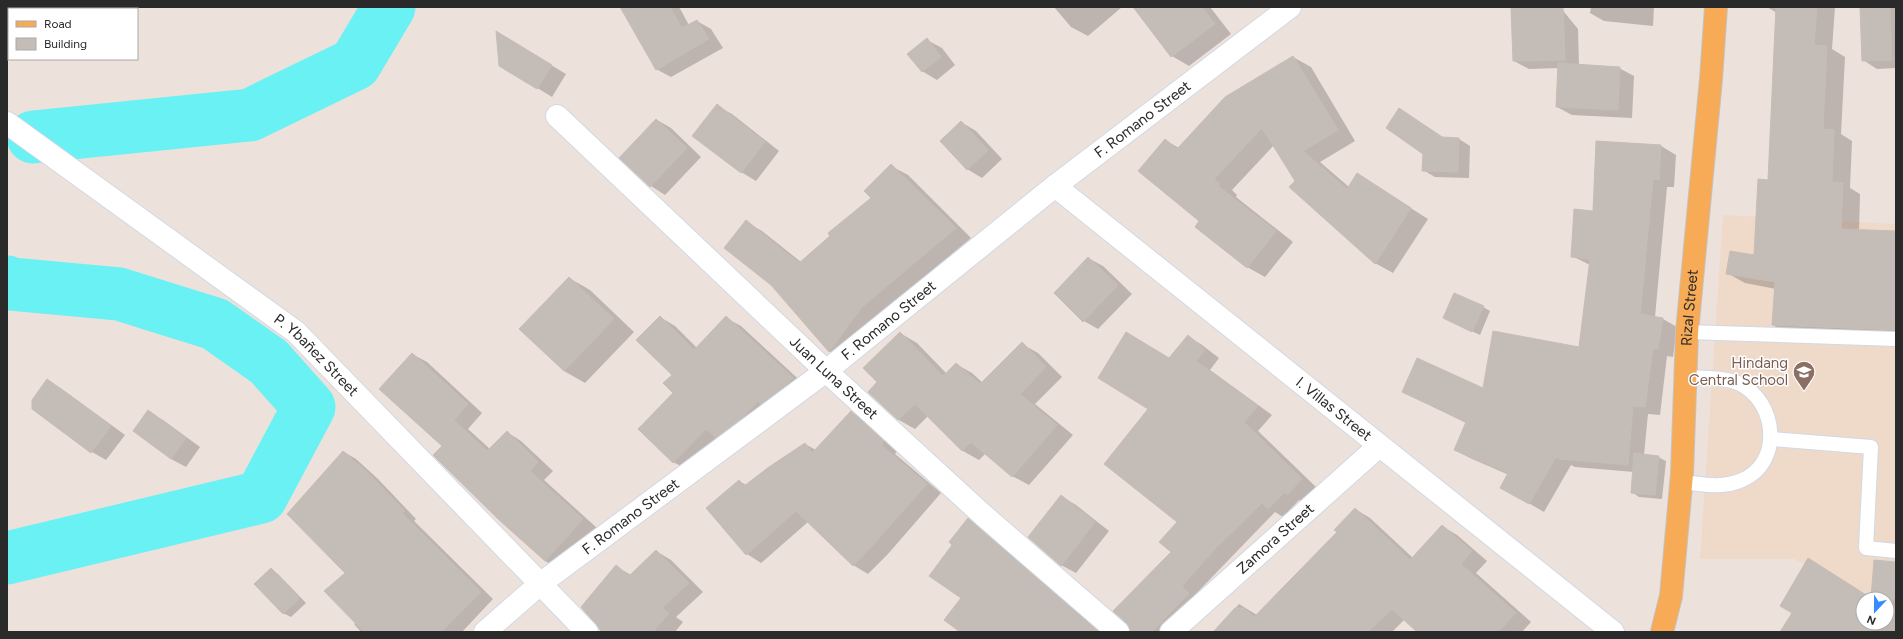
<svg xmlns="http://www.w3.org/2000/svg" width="1903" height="639" viewBox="0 0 1903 639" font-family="Figtree,sans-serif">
<rect width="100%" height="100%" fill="#ede1db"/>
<polygon fill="#efdaca" points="1723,215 1896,224 1896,608 1887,603 1887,599 1878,599 1794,559 1700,559"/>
<g fill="#0003" fill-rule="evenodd">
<polygon points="7,7 17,7 16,9 9,9 9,18 7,21"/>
<polygon points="621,7 679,7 689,25 697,21 711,29 723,48 671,77 656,69"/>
<polygon points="1054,7 1122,7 1088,36 1071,27"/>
<polygon points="1134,7 1210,7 1231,34 1189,66 1172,56"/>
<polygon points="1511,7 1560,7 1578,29 1579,66 1619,68 1634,76 1632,118 1572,115 1557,107 1559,68 1529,69 1514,61"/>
<polygon points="1591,7 1654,7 1653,26 1604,21 1590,13"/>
<polygon points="1767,7 1835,7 1832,49 1845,57 1841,134 1852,141 1850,188 1860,194 1859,231 1896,232 1896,339 1791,335 1773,325 1776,289 1745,283 1727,273 1755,257 1769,181 1777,13"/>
<polygon points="1861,7 1896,7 1896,68 1877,69 1863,60"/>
<polygon points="497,33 566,74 552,97 500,65"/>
<polygon points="927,40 942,48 955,65 937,80 922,71"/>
<polygon points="1293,57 1311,67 1355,141 1320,162 1349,187 1357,174 1428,219 1393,273 1375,263 1296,181 1274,145 1232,190 1237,195 1236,197 1293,242 1265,277 1247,267 1201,221 1165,140 1179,148"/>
<polygon points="717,106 732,114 779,151 756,181 741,172"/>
<polygon points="1400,109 1444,138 1459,139 1470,146 1469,178 1435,177 1423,170 1424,153"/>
<polygon points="657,120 671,128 701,157 665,195 651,186"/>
<polygon points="961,122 976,131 1002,159 982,178 967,169"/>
<polygon points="1597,142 1661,146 1676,155 1674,187 1667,187 1655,317 1663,319 1677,327 1673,357 1667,356 1660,415 1648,414 1644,455 1658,457 1666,461 1662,499 1639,497 1632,492 1634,472 1575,467 1571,465 1544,512 1516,496 1509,475 1470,458 1455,450 1466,423 1403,392 1484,390 1580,348 1590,265 1572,256 1594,212"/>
<polygon points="891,166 908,175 971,238 878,316 845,361 829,351 746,222 762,231 801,262 872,198"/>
<polygon points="1088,258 1103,266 1132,294 1098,329 1084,321"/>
<polygon points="569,278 590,290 634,332 585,383 564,371"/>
<polygon points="1483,307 1490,311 1480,335 1444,318"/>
<polygon points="660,317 675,326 697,348 726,318 741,326 807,387 688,470 673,462 675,393 673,375"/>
<polygon points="900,333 917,343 947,374 956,364 972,373 983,383 1022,344 1038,353 1062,377 1035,404 1073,435 1029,485 1012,476 986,453 979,460 963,451 928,416 915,429 899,420 869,392 878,382"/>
<polygon points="1188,336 1202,345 1219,358 1210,370 1272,415 1258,431 1316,487 1302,502 1299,500 1283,517 1275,512 1159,632 1131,632 1172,552 1179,522 1150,409 1169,359"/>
<polygon points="412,354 427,362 482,413 468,429 490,449 507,432 521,441 553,471 544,480 597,528 560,569 545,561 443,446"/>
<polygon points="48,380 62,389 125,435 106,460 92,452"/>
<polygon points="149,412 163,420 200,447 186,467 171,459"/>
<polygon points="851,412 866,420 898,450 895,454 941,493 888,554 868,574 853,565 808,522 761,563 747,554 739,481 746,485 805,444 816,450"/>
<polygon points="344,452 356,459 378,479 416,519 414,521 493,599 462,632 361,632 354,624 356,622 346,573"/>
<polygon points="1061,496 1076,505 1109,531 1076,573 1061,565"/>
<polygon points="1355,509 1370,518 1413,558 1442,526 1457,535 1487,561 1476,573 1531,622 1522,632 1419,632 1405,619 1392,632 1214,632 1239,604 1257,615 1338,532"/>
<polygon points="968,519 983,528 1103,632 962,632 962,598 953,544"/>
<polygon points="656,551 671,560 703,592 676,617 683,622 675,632 604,632 617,567 631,575"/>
<path d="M1896,563L1895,632H1781L1826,570L1872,599ZM1863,599H1887V623H1863Z"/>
<polygon points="271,570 278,574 306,603 291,617 283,613"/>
</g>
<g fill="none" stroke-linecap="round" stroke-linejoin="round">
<g stroke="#69f1f4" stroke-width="53">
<polyline points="33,137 250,115 355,64 389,7"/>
<polyline points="7,282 11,284 119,294 215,324 269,362 309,407 261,497 7,558"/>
</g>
</g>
<g fill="#c4bdb7" stroke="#c8bdb5">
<polygon points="620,7 670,7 682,28 697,20 709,39 656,70"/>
<polygon points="1133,7 1202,7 1215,24 1171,57"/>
<polygon points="1511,7 1563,7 1565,60 1513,61"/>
<polygon points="1776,7 1817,7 1814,45 1827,46 1823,129 1834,130 1832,182 1843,183 1841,229 1896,231 1896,330 1772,325 1775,282 1726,274 1730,251 1754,255 1758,179 1768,180"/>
<polygon points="1860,7 1890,7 1892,60 1862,61"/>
<polygon points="496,31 552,65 537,89 499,66"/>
<polygon points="927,38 941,57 922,72 907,54"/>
<polygon points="1293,56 1338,130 1303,151 1347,189 1357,173 1411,208 1375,264 1289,187 1295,181 1262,128 1214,179 1220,184 1218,186 1276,231 1247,268 1195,227 1199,221 1138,171 1165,139 1177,149 1225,97"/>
<polygon points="1558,63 1620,67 1618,110 1556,107"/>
<polygon points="717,104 765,142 741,173 692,136"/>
<polygon points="1399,108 1442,137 1459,138 1458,172 1422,171 1423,154 1386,128"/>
<polygon points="656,119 687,148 650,187 619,158"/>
<polygon points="961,121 988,150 967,170 940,141"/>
<polygon points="1596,141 1661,145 1659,180 1653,179 1640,314 1663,318 1658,349 1653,348 1645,407 1633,406 1628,465 1560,459 1556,457 1529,504 1500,488 1508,473 1454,450 1466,422 1402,392 1417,358 1483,388 1493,331 1579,347 1590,259 1571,257 1574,209 1593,211"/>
<polygon points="891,164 956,228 862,307 829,352 771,285 724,248 746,220 799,263 830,236 828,233 871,198 864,191"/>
<polygon points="1088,257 1118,285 1083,322 1054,293"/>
<polygon points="569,277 614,319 564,371 519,329"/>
<polygon points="1454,293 1484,306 1472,332 1443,318"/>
<polygon points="660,316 694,350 726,316 793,378 786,385 761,404 758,401 740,420 716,438 706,429 673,463 638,429 673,393 663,383 672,375 636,340"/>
<polygon points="900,332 943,376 956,363 980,384 1022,342 1046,367 1020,394 1057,425 1012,477 971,442 962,451 915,404 898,420 868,392 877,382 863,368"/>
<polygon points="1126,332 1169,358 1188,335 1205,350 1196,361 1258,406 1244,422 1302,479 1287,495 1285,492 1268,509 1262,503 1214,550 1182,586 1189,593 1152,632 1130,632 1126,623 1113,611 1171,552 1159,542 1177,522 1104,464 1148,409 1098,378"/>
<polygon points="412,353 468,404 454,420 487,451 507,431 538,462 530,471 583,519 545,561 498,519 433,455 442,446 379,389"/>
<polygon points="47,379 111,426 91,453 32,409 32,400"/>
<polygon points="148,410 186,438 171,459 133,431"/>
<polygon points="851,411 884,441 881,445 927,484 873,545 853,566 796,511 746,555 706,508 739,480 744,486 769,467 805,443 812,453"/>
<polygon points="343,451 366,471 405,511 402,513 481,592 441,632 364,632 324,591 345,573 287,514"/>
<polygon points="1634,453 1659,456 1655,495 1631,493"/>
<polygon points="1061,495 1095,522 1061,566 1028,537"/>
<polygon points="1355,508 1410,560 1442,525 1472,551 1461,564 1516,613 1498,632 1417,632 1392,609 1368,632 1213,632 1235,608 1244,608 1254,617 1337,532 1334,530"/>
<polygon points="968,518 975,524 1099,632 960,632 944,620 961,598 929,576 952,545 949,542"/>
<polygon points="656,550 689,583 662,608 669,613 653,632 602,632 581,607 616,565 629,576"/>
<polygon points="1808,558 1871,598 1874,560 1896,562 1896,596 1887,608 1887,599 1863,599 1863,623 1876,623 1869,632 1780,632 1792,613 1780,606"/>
<polygon points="271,568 300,598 283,614 254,584"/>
</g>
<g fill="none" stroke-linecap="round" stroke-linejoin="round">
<g stroke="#d0d9e4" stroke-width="16">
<g id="lane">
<polyline points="1687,332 1896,339"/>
<polyline points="1771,439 1871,447 1866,548 1896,551"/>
<path d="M1682,482C1702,484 1722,489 1742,480C1783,463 1777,402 1740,384C1724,377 1703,378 1686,377"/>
</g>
</g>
<g stroke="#d0d9e4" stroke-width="24">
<g id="street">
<path id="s1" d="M557,116L826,371L983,515L1118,632"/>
<path id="s2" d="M1055,186L1613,632"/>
<path id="s3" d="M485,632L540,584L826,371L1055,186L1290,7"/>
<path id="s4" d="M1171,632L1379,446"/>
</g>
</g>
<g stroke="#d0d9e4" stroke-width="24">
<g id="secondary">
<path id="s5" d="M7,123L296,332L587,632"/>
</g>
</g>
<g stroke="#c3c3c3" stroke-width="24">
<g id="primary">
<path id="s6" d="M1662,632L1671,596L1682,474L1687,332L1711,79L1716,7"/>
</g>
</g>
<use href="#lane" stroke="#fff" stroke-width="14"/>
<use href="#street" stroke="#fff" stroke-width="22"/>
<use href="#secondary" stroke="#fff" stroke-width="22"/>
<use href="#primary" stroke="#f7ab56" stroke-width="22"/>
</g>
<defs>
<g id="school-pin" transform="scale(1.15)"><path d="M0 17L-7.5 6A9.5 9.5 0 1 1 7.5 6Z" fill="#8d6e63" stroke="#fff"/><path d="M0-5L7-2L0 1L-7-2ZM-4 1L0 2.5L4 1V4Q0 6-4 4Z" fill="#fff"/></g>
</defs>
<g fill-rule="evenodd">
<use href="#school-pin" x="1804" y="372"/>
</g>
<g text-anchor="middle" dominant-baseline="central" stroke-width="3" stroke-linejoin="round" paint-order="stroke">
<g font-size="15" fill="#2a2a2a" stroke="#fff">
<text stroke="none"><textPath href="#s3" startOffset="834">F. Romano Street</textPath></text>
<text stroke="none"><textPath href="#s6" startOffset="326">Rizal Street</textPath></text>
<text stroke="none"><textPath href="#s3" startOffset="510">F. Romano Street</textPath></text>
<text stroke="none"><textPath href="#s5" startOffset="387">P. Ybañez Street</textPath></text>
<text stroke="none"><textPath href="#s1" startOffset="381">Juan Luna Street</textPath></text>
<text stroke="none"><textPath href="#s2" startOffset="357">I. Villas Street</textPath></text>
<text stroke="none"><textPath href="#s3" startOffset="186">F. Romano Street</textPath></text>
<text stroke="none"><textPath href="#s4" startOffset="140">Zamora Street</textPath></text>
</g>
<g font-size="15" fill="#785e54" stroke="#fff" text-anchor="end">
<text x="1788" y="363">Hindang<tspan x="1788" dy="17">Central School</tspan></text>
</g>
</g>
<rect width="1903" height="639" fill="none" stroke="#2a2a2a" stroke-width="16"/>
<rect x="8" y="8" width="130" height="52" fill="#ffffff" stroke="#aaaaaa"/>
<rect x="16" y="21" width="20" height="6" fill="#f7ab56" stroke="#aaaaaa"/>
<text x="44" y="28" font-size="12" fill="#2a2a2a">Road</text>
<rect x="16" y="38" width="20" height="12" fill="#c4bdb7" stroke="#aaaaaa"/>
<text x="44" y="48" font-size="12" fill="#2a2a2a">Building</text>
<g transform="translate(1875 611) rotate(202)"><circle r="19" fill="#ffffff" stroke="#aaaaaa"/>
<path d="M0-3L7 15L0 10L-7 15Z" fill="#368cff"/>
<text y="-6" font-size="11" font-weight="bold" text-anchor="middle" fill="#2a2a2a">N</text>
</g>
</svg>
